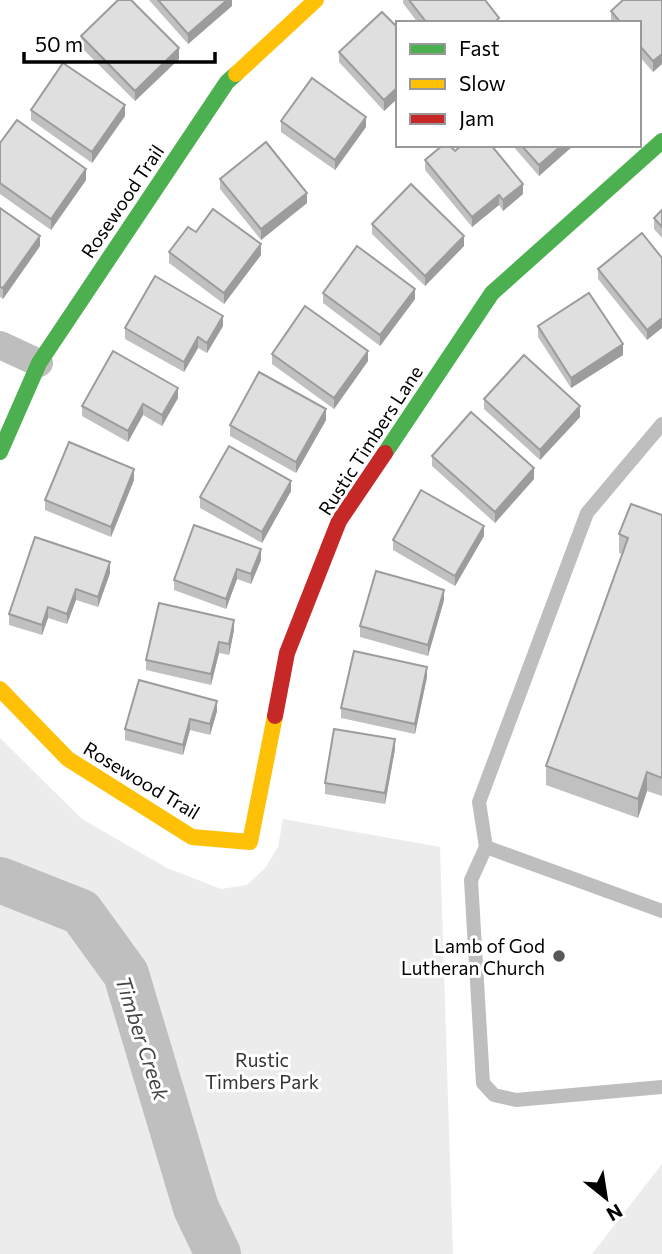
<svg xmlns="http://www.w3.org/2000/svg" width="662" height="1254" viewBox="0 0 662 1254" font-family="Commissioner,sans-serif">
<rect width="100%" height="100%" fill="#fff"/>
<g fill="#ececec">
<polygon points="0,738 82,819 167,868 221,889 247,885 265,868 278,847 283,819 440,847 453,1254 0,1254"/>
<polygon points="662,1164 662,1254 592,1254"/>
</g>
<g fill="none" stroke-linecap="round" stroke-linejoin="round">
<polyline stroke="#bfbfbf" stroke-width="46" points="0,880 81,912 126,974 196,1208 218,1254"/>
<g stroke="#bebebe" stroke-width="14">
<polyline points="662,424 587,513 479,802 486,847 662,911"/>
<polyline points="486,847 471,880 483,1083 494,1095 516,1100 662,1087"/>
</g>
<polyline stroke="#bebebe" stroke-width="28" points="0,345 39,363"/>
<g stroke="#4caf50" stroke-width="16">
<polyline points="0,452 39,363 227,82 236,74"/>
<polyline points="385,453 492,293 662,141"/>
</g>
<g stroke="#ffc107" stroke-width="16">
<polyline points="236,74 316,0"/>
<polyline points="0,689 68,759 192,837 250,842 275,716"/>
</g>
<polyline stroke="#c62828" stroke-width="16" points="275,716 287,653 339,521 385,453"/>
</g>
<g fill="#c0c0c0">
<polygon points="149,0 232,0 232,6 188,44"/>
<polygon points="403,0 485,0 499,23 418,23 403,3"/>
<polygon points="662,0 662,64 653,72 639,56 639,23 612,23 611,21 611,11"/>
<polygon points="398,28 398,98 384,111 339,62 339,52"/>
<polygon points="81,36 179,59 135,101 81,47"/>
<polygon points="31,110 125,116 92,163 31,120"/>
<polygon points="281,121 366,127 335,170 281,132"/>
<polygon points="0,143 86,180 51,230 0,194"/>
<polygon points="512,145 574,145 539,176"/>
<polygon points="455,151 523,194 503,211 499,205 472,227 425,170 425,160"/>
<polygon points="220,179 307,203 261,240 220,189"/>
<polygon points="0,208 40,246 3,299 0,297"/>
<polygon points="662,210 662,238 654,229 654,218"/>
<polygon points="372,224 464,246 425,286 372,234"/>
<polygon points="196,232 261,255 224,304 169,263 169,252"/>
<polygon points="662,258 647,340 598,279 598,269"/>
<polygon points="323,293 415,299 380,346 323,303"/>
<polygon points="223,326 207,353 198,348 184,372 125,339 125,328"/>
<polygon points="538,326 623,355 571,388 538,337"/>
<polygon points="272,354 368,361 334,409 272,364"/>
<polygon points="178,398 162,426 143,415 128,442 82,416 82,406"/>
<polygon points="484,399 580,417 540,460 484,409"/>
<polygon points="326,420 296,473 230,436 230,425"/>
<polygon points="432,456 534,479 495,523 432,466"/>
<polygon points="134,480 111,537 45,510 45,500"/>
<polygon points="291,491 262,543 200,508 200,497"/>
<polygon points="662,515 662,796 647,791 638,818 546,785 546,766 622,554 619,553 619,534"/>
<polygon points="484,536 455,586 393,550 393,540"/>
<polygon points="261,560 251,584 237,579 226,609 174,590 174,580"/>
<polygon points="110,573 98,607 76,600 67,624 48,618 42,635 9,625 9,614"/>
<polygon points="444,600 428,656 360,637 360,626"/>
<polygon points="234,630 229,655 219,653 211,685 146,670 146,660"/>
<polygon points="427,677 415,734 341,718 341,708"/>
<polygon points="217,711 210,735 190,730 183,755 125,740 125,729"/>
<polygon points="395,749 385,804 325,794 325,783"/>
</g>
<g fill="#9c9c9c">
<polygon points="227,0 232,0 232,6 188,44 188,34"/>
<polygon points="179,48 179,59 135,101 135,91"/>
<polygon points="662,54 662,64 653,72 653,61"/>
<polygon points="398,87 398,98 384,111 384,100"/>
<polygon points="125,105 125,116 92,163 92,152"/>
<polygon points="366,117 366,127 335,170 335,160"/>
<polygon points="562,145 574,145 539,176 539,165"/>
<polygon points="86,169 86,180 51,230 51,219"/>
<polygon points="523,184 523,194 503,211 503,200"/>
<polygon points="307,193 307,203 261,240 261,229"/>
<polygon points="499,195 499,205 472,227 472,217"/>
<polygon points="40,236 40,246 3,299 3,288"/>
<polygon points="464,236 464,246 425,286 425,276"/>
<polygon points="261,244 261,255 224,304 224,293"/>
<polygon points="415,289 415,299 380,346 380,335"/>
<polygon points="223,316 223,326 207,353 207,343"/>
<polygon points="662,318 662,328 647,340 647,330"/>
<polygon points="198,337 198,348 184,372 184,362"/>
<polygon points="623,344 623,355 571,388 571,378"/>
<polygon points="368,351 368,361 334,409 334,398"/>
<polygon points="178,388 178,398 162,426 162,415"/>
<polygon points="143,404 143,415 128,442 128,431"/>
<polygon points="580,406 580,417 540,460 540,450"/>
<polygon points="326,409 326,420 296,473 296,462"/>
<polygon points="534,468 534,479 495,523 495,512"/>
<polygon points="134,469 134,480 111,537 111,527"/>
<polygon points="291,481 291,491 262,543 262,532"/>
<polygon points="484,526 484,536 455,586 455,576"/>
<polygon points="261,549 261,560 251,584 251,574"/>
<polygon points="110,562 110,573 98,607 98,597"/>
<polygon points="237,569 237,579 226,609 226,599"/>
<polygon points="76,589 76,600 67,624 67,614"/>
<polygon points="444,590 444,600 428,656 428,645"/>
<polygon points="48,607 48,618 42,635 42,625"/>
<polygon points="234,620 234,630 229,655 229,644"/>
<polygon points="219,642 219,653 211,685 211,674"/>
<polygon points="427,667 427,677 415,734 415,724"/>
<polygon points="217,701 217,711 210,735 210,724"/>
<polygon points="190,719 190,730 183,755 183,745"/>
<polygon points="395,739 395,749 385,804 385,793"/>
<polygon points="647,772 647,791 638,818 638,799"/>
</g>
<g fill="#dfdfdf" stroke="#9c9c9c" stroke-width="2">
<polygon points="118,0 131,0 179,48 135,91 81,36"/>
<polygon points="158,0 227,0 188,34"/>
<polygon points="409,0 485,0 499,18 494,23 427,23"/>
<polygon points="623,0 662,0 662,54 653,61 639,45 639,23 621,23 611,11"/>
<polygon points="382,12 398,28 398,87 384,100 339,52"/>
<polygon points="63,63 125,105 92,152 31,110"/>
<polygon points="312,78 366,117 335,160 281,121"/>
<polygon points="17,120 86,169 51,219 0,183 0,143"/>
<polygon points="266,142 307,193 261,229 220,179"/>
<polygon points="443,145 449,145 455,151 462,145 491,145 523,184 503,200 499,195 472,217 425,160"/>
<polygon points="521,145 562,145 539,165"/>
<polygon points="411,184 464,236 425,276 372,224"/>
<polygon points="0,208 40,236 3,288 0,287"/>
<polygon points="213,209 261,244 224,293 169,252 188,227 196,232"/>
<polygon points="662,210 662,227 654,218"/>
<polygon points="642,233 662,258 662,318 647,330 598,269"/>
<polygon points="357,246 415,289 380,335 323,293"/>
<polygon points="155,276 223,316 207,343 198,337 184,362 125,328"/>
<polygon points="589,293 623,344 571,378 538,326"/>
<polygon points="305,306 368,351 334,398 272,354"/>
<polygon points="113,351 178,388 162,415 143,404 128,431 82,406"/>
<polygon points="524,355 580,406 540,450 484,399"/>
<polygon points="259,372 326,409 296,462 230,425"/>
<polygon points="471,412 534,468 495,512 432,456"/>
<polygon points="69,442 134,469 111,527 45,500"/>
<polygon points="229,446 291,481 262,532 200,497"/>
<polygon points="421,490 484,526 455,576 393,540"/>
<polygon points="631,504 662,515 662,778 647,772 638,799 546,766 628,538 619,534"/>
<polygon points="194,525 261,549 251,574 237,569 226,599 174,580"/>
<polygon points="35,537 110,562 98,597 76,589 67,614 48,607 42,625 9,614"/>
<polygon points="376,571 444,590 428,645 360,626"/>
<polygon points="159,603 234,620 229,644 219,642 211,674 146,660"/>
<polygon points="354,651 427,667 415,724 341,708"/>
<polygon points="139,680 217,701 210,724 190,719 183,745 125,729"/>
<polygon points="334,729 395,739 385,793 325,783"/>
</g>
<circle fill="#595959" stroke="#fff" stroke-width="2.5" cx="559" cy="956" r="7"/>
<g text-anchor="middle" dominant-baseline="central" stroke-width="6" stroke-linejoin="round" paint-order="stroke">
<g font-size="19" fill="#000" stroke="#fff">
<text transform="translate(122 201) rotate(-56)">Rosewood Trail</text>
<text transform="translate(370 440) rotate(-57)">Rustic Timbers Lane</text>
<text transform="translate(142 780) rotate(31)">Rosewood Trail</text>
</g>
<g font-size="19" fill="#000" stroke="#fff" text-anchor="end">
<text x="545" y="945">Lamb of God<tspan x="545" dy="22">Lutheran Church</tspan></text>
</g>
<g font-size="19" fill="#333" stroke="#fff">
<text x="262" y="1059">Rustic<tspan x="262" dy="22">Timbers Park</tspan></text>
</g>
<g font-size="21" font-style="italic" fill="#444" stroke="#fff">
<text transform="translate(143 1038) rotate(72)">Timber Creek</text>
</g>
</g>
<rect x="396" y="21" width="245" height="126" fill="#ffffff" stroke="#999999" stroke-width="2"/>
<rect x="410" y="44" width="35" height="10" fill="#4caf50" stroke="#999999" stroke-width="2"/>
<text x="459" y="56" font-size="21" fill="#000000">Fast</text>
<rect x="410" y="79" width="35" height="10" fill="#ffc107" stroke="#999999" stroke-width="2"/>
<text x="459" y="91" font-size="21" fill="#000000">Slow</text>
<rect x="410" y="114" width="35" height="10" fill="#c62828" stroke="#999999" stroke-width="2"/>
<text x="459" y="126" font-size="21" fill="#000000">Jam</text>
<g transform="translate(606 1198) rotate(150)" stroke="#ffffff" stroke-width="5" paint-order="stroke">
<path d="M0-5L12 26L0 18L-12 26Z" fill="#000000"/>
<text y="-10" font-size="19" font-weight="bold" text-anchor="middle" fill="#000000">N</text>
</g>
<path d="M24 52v10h191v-10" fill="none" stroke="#000000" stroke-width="3.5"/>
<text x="35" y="52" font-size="21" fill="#000000" stroke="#ffffff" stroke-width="5" paint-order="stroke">50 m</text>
</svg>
